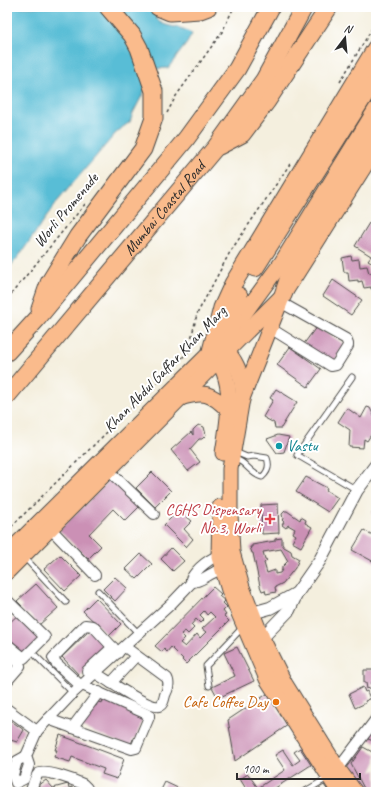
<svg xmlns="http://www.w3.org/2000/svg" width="383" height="799" viewBox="0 0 383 799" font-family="Caveat,sans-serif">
<rect width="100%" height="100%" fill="#fff"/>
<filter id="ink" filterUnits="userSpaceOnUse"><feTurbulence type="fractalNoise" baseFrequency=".025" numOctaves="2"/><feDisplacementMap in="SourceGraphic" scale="8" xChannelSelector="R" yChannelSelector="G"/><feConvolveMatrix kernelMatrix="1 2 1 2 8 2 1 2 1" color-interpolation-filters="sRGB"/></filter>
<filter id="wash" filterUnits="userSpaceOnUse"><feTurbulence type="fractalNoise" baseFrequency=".012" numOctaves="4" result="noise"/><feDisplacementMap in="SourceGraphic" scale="16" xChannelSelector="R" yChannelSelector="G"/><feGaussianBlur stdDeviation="0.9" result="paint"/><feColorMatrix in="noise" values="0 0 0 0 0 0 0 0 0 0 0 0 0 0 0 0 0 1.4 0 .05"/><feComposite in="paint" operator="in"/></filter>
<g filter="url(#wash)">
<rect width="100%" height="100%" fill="#f4efde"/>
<path fill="#58bdd6" stroke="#427480" d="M7,7H155C152,32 179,22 192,34L187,43L168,68L153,69L145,90L133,113L130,122L123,127L115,134L57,202L19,256L7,270Z"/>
<g id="blocks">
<g fill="#cb90b5" fill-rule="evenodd">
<polygon points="369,223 376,228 376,265 368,260 371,256 355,246"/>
<polygon points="351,256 352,260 359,259 360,267 367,266 369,273 375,272 376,288 371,289 371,287 364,288 362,281 358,282 358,280 349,281 348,272 344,272 342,258"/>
<polygon points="333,280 362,300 351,315 323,296"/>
<polygon points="317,326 345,345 332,365 303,345"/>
<polygon points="290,347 321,369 308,387 277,365"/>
<polygon points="276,389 297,402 281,428 275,428 274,423 263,417 273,400 270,398"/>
<polygon points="367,407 370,408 376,420 376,427 367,441 364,439 363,448 349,447 350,430 338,422 347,408 361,418"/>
<polygon points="199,425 204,427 206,435 202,439 199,439 190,449 200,462 188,471 171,450 191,432 193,435 193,430 197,426"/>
<polygon points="278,435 289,437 284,452 277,453 267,439"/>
<polygon points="152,472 171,491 155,507 136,488"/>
<polygon points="306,477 327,488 326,490 338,498 328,512 296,492"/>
<polygon points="112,478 140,506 125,521 113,509 89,534 101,546 88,559 59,530"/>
<polygon points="278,504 279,533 262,534 261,505"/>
<polygon points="183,506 191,513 187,517 192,521 184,529 193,539 186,547 164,525"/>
<polygon points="376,507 376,517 372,514"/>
<polygon points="285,511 287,511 300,520 301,517 306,520 305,523 312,527 301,547 292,542 296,535 293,533 295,529 288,525 286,528 282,525 284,522 282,520 283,519 282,514"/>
<polygon points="364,530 376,537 376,563 352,550"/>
<path d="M282,538V544L284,547L291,551L292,555L299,559L295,568L283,583L275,587L276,592L266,594L265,590L262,591L260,586L253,553H252L250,547H252V545L275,541V539ZM281,549L288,561L282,567V570L280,573L275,574V570L267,573L264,563L267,560L265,559L263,552Z"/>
<polygon points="171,548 184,561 173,571 161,559"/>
<polygon points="141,554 152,564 137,579 126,569"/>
<polygon points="60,555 81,576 65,591 44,569"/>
<polygon points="115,577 127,588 115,601 103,589"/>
<polygon points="36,584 58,608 39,625 28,613 26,615 20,608 22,606 17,601"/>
<path d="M213,587L221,594L219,596L225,601L223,603L227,607L223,611L226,615L224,616L229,621L186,664L182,660L183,659L171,647L167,652L164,649L162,652L155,646ZM204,611L207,615L210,612L215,617L202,629L206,632L200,638L197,634L185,647L180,643L185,638L181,634L185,631L188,634L194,628L191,625L196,619L200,623L204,619L200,615Z"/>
<polygon points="96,598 121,624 109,636 83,611"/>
<polygon points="20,613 43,637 22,656 7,640 7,625"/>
<polygon points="92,628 110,646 80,676 62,657"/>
<polygon points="237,647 254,681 218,698 212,687 235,676 224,653"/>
<polygon points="7,656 11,660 10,662 13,665 17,666 7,676"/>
<polygon points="364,670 376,670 376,683 371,683 373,687 367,689 366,683 364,683"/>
<polygon points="363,687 365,692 367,691 370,699 365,701 366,703 355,708 349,694"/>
<polygon points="267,694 288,725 235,761 228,720"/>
<polygon points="103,699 144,716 135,740 133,739 130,747 78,726 93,705 96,706 98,702 102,703"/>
<polygon points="7,718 24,730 17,742 7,739"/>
<polygon points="376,722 376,742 368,739"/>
<polygon points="60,735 124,759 117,779 102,774 104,769 72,757 70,762 54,757 57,750 55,750"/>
<polygon points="363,747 376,754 376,761 371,772 376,770 376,790 371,792 366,792 351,764"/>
<polygon points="300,748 311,765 269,792 248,792 240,779 248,774 258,788 285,770 275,755 283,750 293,765 300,760 294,752"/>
<polygon points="46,780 53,788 68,784 69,788 72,787 73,792 44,792 38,786"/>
<polygon points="165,782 182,790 181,792 160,792"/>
<polygon points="324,785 329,792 313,792"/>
</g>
</g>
</g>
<g filter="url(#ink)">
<use href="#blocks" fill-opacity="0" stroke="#494846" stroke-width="1"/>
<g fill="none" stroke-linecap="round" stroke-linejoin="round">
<g stroke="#494846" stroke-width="7">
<g id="service">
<polyline points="352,377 297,455 357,490"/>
<path d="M233,459C246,460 249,474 262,477C268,472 270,466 267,458L254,456L247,457L235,452"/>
<polyline points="369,475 376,479"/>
<polyline points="24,557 66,602"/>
<polyline points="98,591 139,634"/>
<polyline points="36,656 73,693"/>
<polyline points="209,686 206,666 242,628"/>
<polyline points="304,792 329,777"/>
</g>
</g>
<g stroke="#494846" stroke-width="12">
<g id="minor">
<polyline points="270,328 331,366 336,365 348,346 348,344 346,339 280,302"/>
<polyline points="108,470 154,514"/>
<polyline points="50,528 95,575"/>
<path d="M223,554C211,557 197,568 191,579L192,582C200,582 206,576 213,573C217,570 223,569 229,568"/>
<polyline points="7,600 45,637 24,658 7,644"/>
<polyline points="87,671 113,647"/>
<path d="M95,673C106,679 149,709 159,706C163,705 164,699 165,695C168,689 170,684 167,678L125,647"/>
<polyline points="7,681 20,666 11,655"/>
<polyline points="111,683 136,656"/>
<polyline points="81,686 56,663 53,658 82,628 85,625 93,626 118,653"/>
<polyline points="7,709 37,731"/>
<polyline points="48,719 132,749 136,748 149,717 149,715 82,685"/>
<polyline points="72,728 99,692"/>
<polyline points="26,756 37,731 73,693 171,604 192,582"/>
<polygon points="26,756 29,765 24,779 16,783 13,775 17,761"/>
<polyline points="338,769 376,719"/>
<path d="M30,792C33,787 34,778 38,774C43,768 76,781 83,784L87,788L86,792"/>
</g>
</g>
<g stroke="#494846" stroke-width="14">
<g id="tertiary">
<polyline points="244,617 252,613 270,608 297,593"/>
<polyline points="255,641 262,638 289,610 297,593 320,560 357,490 376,465"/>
</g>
</g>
<g stroke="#494846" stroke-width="17">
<g id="primary">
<polyline points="281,300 243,396 241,404 230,469 230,514 232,552 242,587 262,638 285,684 338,769 355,792"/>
<path d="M220,343C235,359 242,372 243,393"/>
<path d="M213,354C237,381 228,421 223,453"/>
<path d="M180,398C203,391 211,392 228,410"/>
<polyline points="220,507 219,557 229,590 267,679 339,792"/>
<polyline points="7,554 229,334 282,262 376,109"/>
<polyline points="7,572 283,295 376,148"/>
</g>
</g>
<g stroke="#494846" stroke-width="19">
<g id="motorway">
<polyline points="158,7 170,12 200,10 208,7"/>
<polyline points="219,146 242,134 267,101 329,7"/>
<polyline points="255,268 376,77"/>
<polyline points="283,295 296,256 376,129"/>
<polyline points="40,309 49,283 78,236 143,149 154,118 154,91 139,48 132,35 108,7"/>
<polyline points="229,334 235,304 239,296"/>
<polyline points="211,351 222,308 233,284 376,48"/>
<polyline points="7,352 37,319 186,139 237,69 271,7"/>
<path id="s1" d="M7,396L216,147L264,80L304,7"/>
</g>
</g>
<g stroke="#494846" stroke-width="1.5" stroke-dasharray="3 3" stroke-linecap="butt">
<polyline points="340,82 376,22"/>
<polyline points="167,113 176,96 222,32 234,7"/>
<polyline points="7,299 86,203"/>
<polyline points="7,531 188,352 197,314 230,252 290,164"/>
</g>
<use href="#service" stroke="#fff" stroke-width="5"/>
<use href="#minor" stroke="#fff" stroke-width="10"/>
<use href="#tertiary" stroke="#fff" stroke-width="12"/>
<use href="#primary" stroke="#fabb8c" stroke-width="15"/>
<use href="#motorway" stroke="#fabb8c" stroke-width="17"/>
</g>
</g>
<circle fill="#0f9aa8" stroke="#fff" stroke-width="1.5" cx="279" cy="446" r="4"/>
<path fill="#e0444e" stroke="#fff" stroke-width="1.5" d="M268 513h4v4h4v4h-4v4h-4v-4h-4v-4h4z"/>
<circle fill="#e8710a" stroke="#fff" stroke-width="1.5" cx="276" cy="702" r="4"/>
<g text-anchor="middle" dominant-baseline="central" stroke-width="4" stroke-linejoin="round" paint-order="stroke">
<g font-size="16" fill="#2b2b2b" stroke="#fff">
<text stroke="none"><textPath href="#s1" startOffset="245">Mumbai Coastal Road</textPath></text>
<text transform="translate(66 210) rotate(-50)">Worli Promenade</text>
<text transform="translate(165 369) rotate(-46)">Khan Abdul Gaffar Khan Marg</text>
</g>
<g font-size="16" fill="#0d838f" stroke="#fff" text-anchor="start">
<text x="287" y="446">Vastu</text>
</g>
<g font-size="16" fill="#be3a42" stroke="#fff" text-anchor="end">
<text x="261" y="510">CGHS Dispensary<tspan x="261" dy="18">No.3, Worli</tspan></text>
</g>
<g font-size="16" fill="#c56008" stroke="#fff" text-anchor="end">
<text x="268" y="702">Cafe Coffee Day</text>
</g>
</g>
<rect width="383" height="799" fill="none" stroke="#fff" stroke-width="24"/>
<g transform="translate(345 38) rotate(16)" stroke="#ffffff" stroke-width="3" paint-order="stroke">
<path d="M0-3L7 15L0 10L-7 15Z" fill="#2b2b2b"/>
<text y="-6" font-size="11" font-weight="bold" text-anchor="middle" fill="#2b2b2b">N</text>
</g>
<path d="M237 773v6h123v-6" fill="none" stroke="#2b2b2b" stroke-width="2"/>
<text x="243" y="773" font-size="12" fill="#2b2b2b" stroke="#ffffff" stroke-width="3" paint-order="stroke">100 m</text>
</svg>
